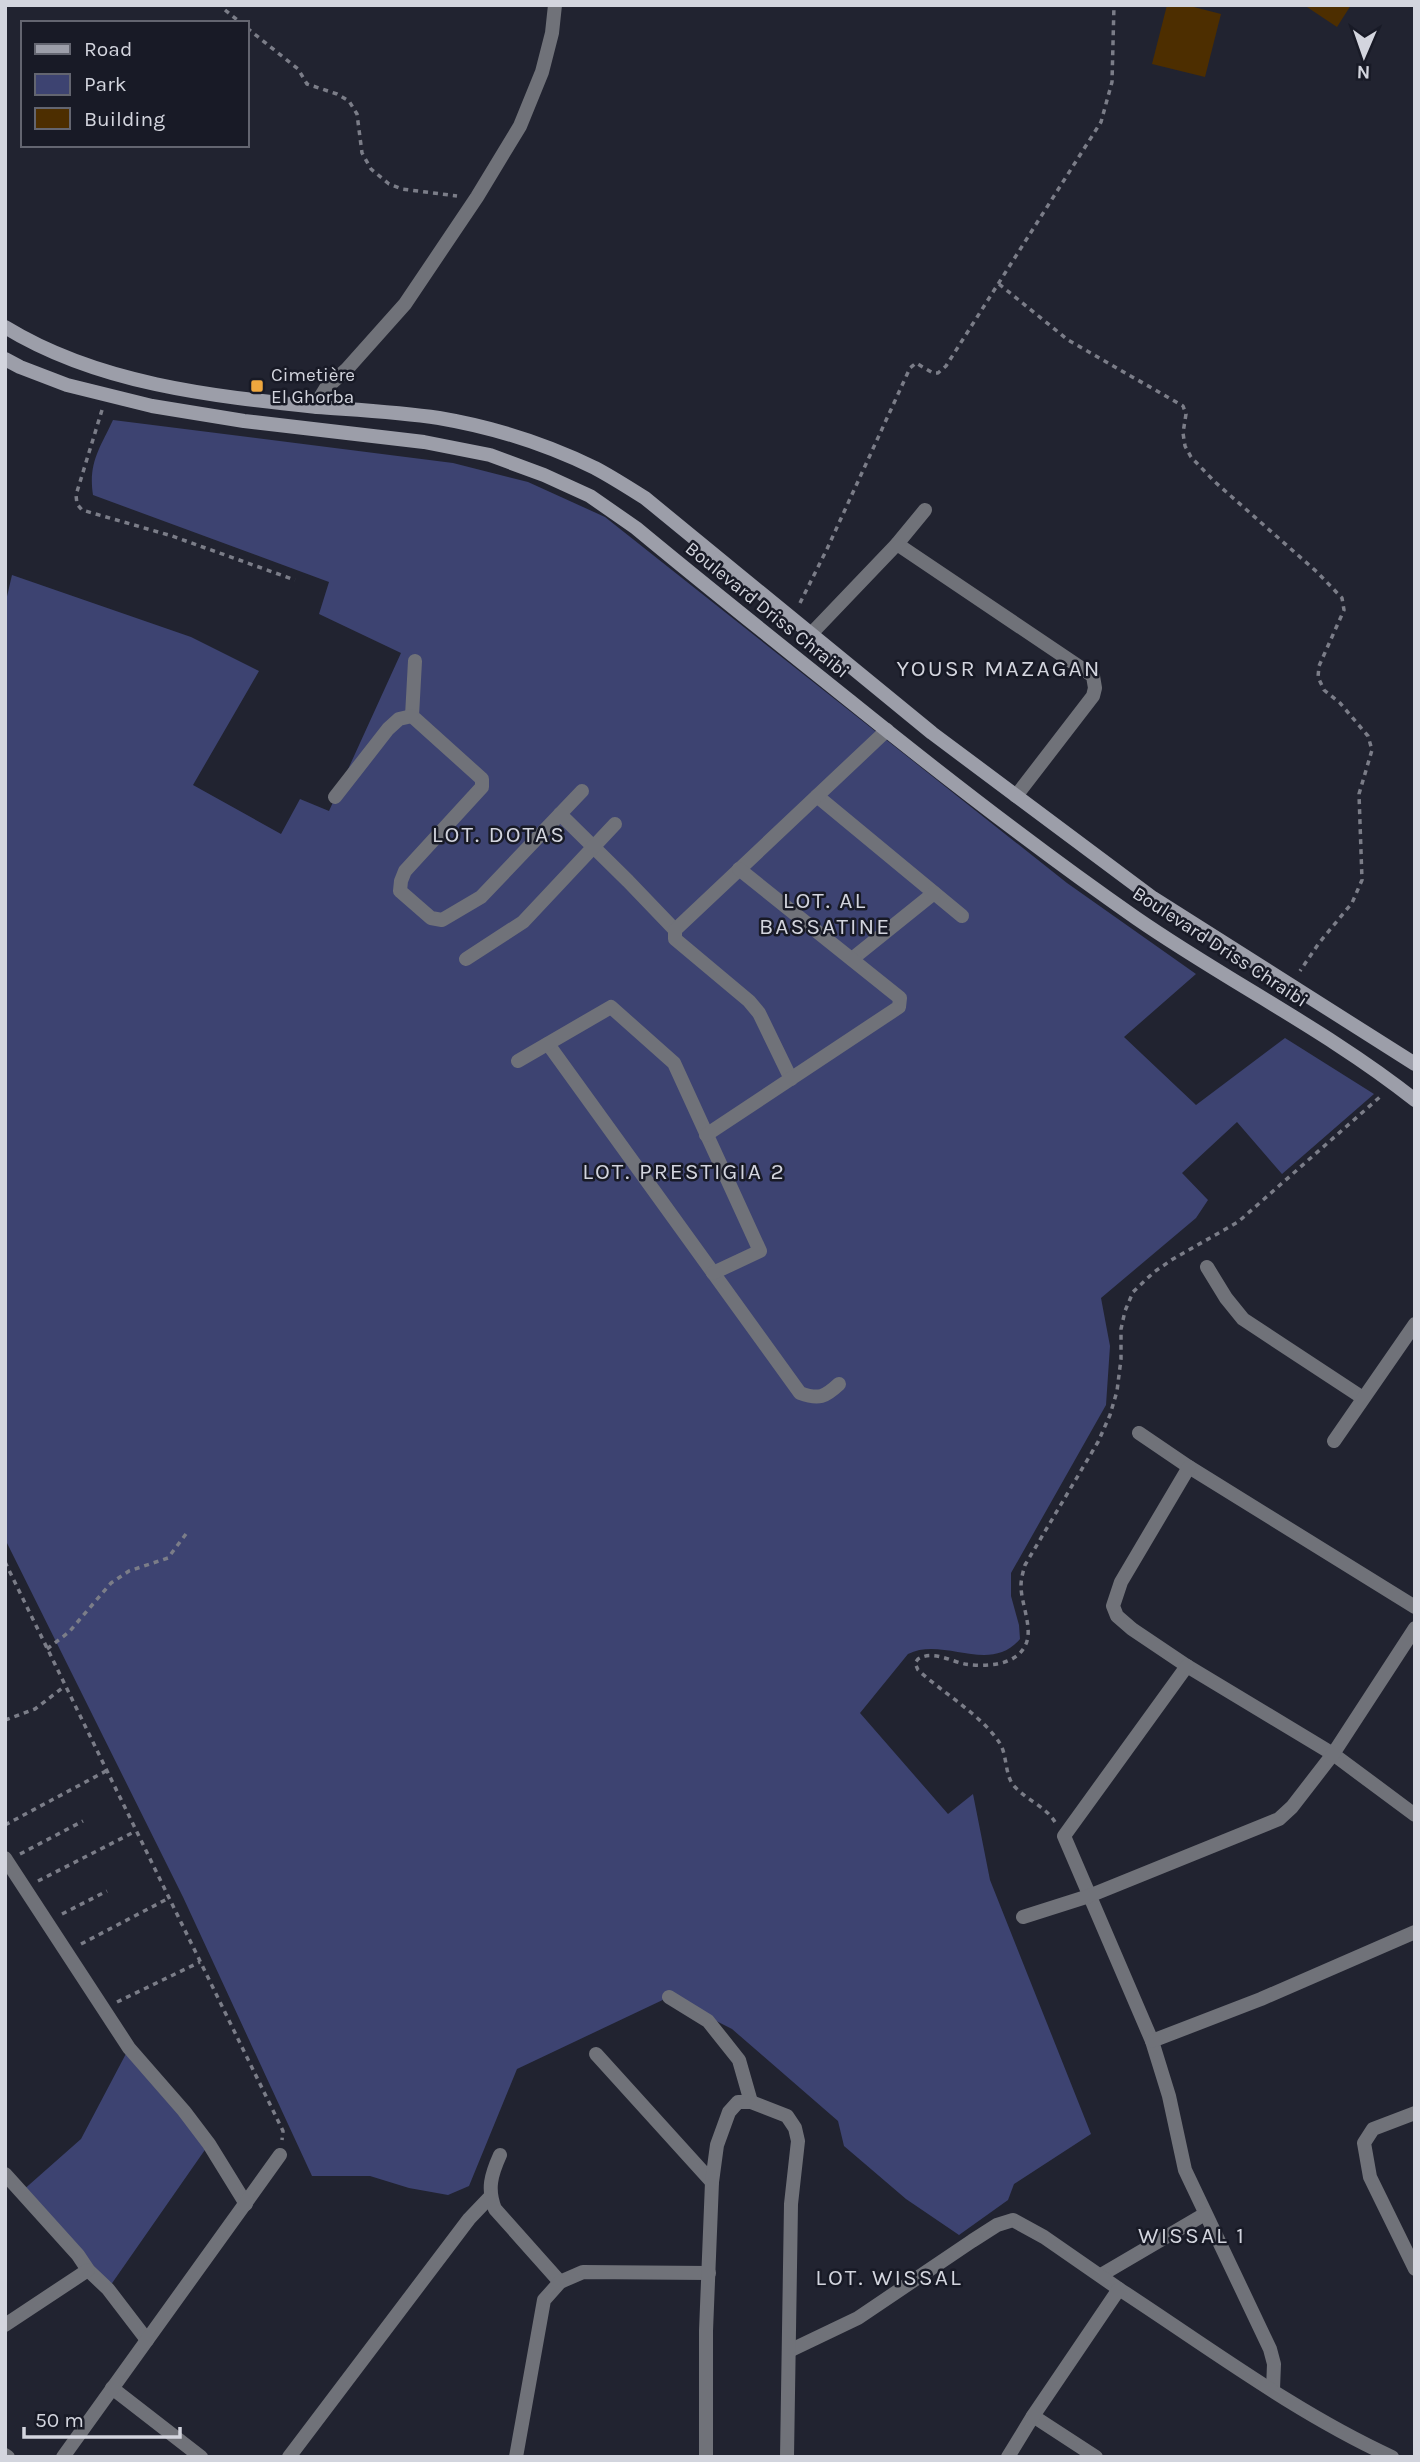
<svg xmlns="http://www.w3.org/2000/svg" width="1420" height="2462" viewBox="0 0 1420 2462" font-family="Karla,sans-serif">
<rect width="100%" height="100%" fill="#212330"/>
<g fill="#3d4371">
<path d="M113,420L453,463L528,482L605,517L1067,883L1196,974L1124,1037L1196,1105L1285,1038L1374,1094L1282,1174L1237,1122L1182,1173L1208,1200L1196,1218L1101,1298L1110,1346L1106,1405L1011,1573V1596L1019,1625L1020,1639C990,1675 943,1636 908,1654L860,1713L948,1814L973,1794L990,1880L1091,2134L1014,2184L1008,2200L959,2235L906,2199L844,2146L838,2121L732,2029L669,1997L517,2069L469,2186L448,2195L409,2188L370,2176H312L183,1897L5,1539V605L12,575L191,637L259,671L193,785L281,834L300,799L329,811L401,653L319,614L329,582L93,495C88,463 100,448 113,420Z"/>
<polygon points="129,2048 209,2144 108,2289 21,2192 81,2139"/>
</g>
<g fill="#4d2e00">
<polygon points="1167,5 1186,5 1221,14 1205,77 1152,64"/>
<polygon points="1304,5 1351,5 1337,27"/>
</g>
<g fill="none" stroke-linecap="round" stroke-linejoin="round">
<g stroke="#7b7d88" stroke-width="3.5" stroke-dasharray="5 5" stroke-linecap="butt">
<polyline points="225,10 241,23"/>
<polyline points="247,28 298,69 307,84 337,94 349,101 357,114 362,153 371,169 389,184 402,189 457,196"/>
<polyline points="999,284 1068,340 1183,406 1186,414 1183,433 1185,446 1191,457 1215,482 1317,572 1342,598 1344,610 1319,666 1318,677 1324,690 1340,703 1368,736 1372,750 1359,794 1362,880 1352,903 1319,943 1300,971"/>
<polyline points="102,410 76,495 77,504 82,510 172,536 295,580"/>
<polyline points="800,603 827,549 910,368 916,363 933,373 938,373 946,366 1101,122 1112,82 1114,5"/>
<polyline points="5,1562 283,2131 282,2140"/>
<polyline points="47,1649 69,1632 111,1583 129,1571 168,1558 189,1530"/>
<polyline points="5,1720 35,1709 65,1686"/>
<path d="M1055,1822C1045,1806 1028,1801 1015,1787C1004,1776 1008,1755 999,1742C982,1716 942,1692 918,1670L915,1663L918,1659C933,1650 950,1661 965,1664C985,1667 1015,1666 1025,1646C1034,1630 1021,1604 1021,1586C1021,1579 1023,1572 1025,1565L1098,1442L1110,1415L1117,1391L1121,1359V1329L1125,1311L1133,1292L1154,1272L1173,1259L1238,1222L1381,1096"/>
<polyline points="5,1825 106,1771"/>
<polyline points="20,1854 83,1821"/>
<polyline points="38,1881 136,1831"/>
<polyline points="62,1914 107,1891"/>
<polyline points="81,1944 169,1898"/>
<polyline points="117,2002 200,1962"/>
</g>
<g stroke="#707279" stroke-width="14">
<polyline points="317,407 318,401 326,388 347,369 405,304 477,197 520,126 542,72 552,33 555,5"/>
<polyline points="897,544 1093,676 1095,688 1093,696 1016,796"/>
<polyline points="810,635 897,544 925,510"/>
<polyline points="415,661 412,716 482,779 482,787 405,871 401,881 400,891 431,918 442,920 481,897 582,791"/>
<polyline points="817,796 962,916"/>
<polyline points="335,797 388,729 399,719 412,716"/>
<polyline points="560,814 628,881 675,930"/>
<polyline points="466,959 523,922 615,824"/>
<polyline points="852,959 934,893"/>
<path d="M548,1044L800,1393C819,1400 825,1397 839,1384"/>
<polyline points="518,1061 611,1007 674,1063 760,1251 713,1273"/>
<polyline points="791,1079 759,1013 749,1001 675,939 675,930 887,730"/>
<polyline points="706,1135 899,1007 900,998 739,869"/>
<polyline points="1207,1267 1226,1298 1243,1319 1363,1398"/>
<polyline points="1139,1433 1189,1467 1415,1607"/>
<polyline points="1334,1441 1415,1324"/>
<polyline points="1189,1467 1121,1582 1113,1606 1117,1616 1132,1629 1187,1666 1333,1754 1415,1815"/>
<polyline points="1187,1666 1064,1836 1152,2041 1169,2096 1185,2170 1270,2349 1274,2364 1273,2389"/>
<polyline points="5,1858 129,2048 184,2111 209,2144 246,2204"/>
<polyline points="1023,1917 1089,1896 1279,1819 1292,1807 1333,1754 1415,1628"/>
<polyline points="669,1997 708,2021 739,2060 751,2102"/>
<polyline points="1152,2041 1261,1999 1415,1932"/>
<polyline points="596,2054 712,2182"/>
<polyline points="1415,2113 1373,2129 1364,2143 1370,2177 1415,2269"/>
<path d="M500,2155C491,2175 487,2189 495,2209L560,2282"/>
<polyline points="5,2174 78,2255 88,2270 108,2289 147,2340"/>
<polyline points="1101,2275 1205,2214"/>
<polyline points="5,2325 88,2270"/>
<polyline points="789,2351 858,2318 972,2241 997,2225 1013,2220 1044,2237 1119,2289"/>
<polyline points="112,2388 201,2457"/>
<polyline points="1033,2416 1096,2457"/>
<polyline points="5,2455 8,2457"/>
<polyline points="63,2457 280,2155"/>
<polyline points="289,2457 469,2219 490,2197"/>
<polyline points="516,2457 544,2300 560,2282 583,2272 709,2273"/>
<polyline points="706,2457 706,2331 712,2182 717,2145 729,2112 738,2102 751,2102 787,2116 795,2128 798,2141 791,2204 787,2457"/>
<path d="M1008,2457L1033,2416L1119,2289C1208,2347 1296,2413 1392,2457"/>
</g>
<g stroke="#9c9ea9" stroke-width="14">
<path d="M5,327C98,384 211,396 317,407C357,410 398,412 439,418C492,427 546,444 595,468C612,477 629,488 645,498L932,733L1153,898L1415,1064"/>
<path d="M5,359L20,367L67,385L152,406L244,421L424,442L490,455L544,475L590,496L636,528C707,587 779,644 850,701C943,776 1038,850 1136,918C1227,981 1328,1031 1415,1100"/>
</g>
</g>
<rect fill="#efa73e" stroke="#181a26" stroke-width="2.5" x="250" y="379" width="14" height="14" rx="3.5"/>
<g text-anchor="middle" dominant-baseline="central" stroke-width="5" stroke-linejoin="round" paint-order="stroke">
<g font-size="19" fill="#d3d5de" stroke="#181a26" text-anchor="start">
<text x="271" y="375">Cimetière<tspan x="271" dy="22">El Ghorba</tspan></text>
</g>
<g font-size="19" fill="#d3d5de" stroke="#181a26">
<text transform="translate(767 610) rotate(39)">Boulevard Driss Chraibi</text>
<text transform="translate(1220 947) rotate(33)">Boulevard Driss Chraibi</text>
</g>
<g font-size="23" letter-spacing="2" fill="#d3d5de" stroke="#181a26">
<text x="999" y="668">YOUSR MAZAGAN</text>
<text x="499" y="834">LOT. DOTAS</text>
<text x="825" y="900">LOT. AL<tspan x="825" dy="26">BASSATINE</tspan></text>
<text x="684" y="1171">LOT. PRESTIGIA 2</text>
<text x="1192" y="2235">WISSAL 1</text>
<text x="889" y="2277">LOT. WISSAL</text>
</g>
</g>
<rect width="1420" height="2462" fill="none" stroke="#d3d5de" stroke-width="14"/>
<rect x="21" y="21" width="228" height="126" fill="#181a26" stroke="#636570" stroke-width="2"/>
<rect x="35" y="44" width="35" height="10" fill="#9c9ea9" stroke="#636570" stroke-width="2"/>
<text x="84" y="56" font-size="21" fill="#d3d5de">Road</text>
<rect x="35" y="74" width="35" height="21" fill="#3d4371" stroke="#636570" stroke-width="2"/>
<text x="84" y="91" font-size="21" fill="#d3d5de">Park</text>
<rect x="35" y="108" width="35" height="21" fill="#4d2e00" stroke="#636570" stroke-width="2"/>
<text x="84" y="126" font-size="21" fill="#d3d5de">Building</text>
<g transform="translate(1364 56) rotate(182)" stroke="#181a26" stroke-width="5" paint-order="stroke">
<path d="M0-5L12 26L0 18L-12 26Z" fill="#d3d5de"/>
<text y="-10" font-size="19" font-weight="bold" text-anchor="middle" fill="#d3d5de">N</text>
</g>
<path d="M24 2427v10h156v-10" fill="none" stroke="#d3d5de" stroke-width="3.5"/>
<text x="35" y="2427" font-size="21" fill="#d3d5de" stroke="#181a26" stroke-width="5" paint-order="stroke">50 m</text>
</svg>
